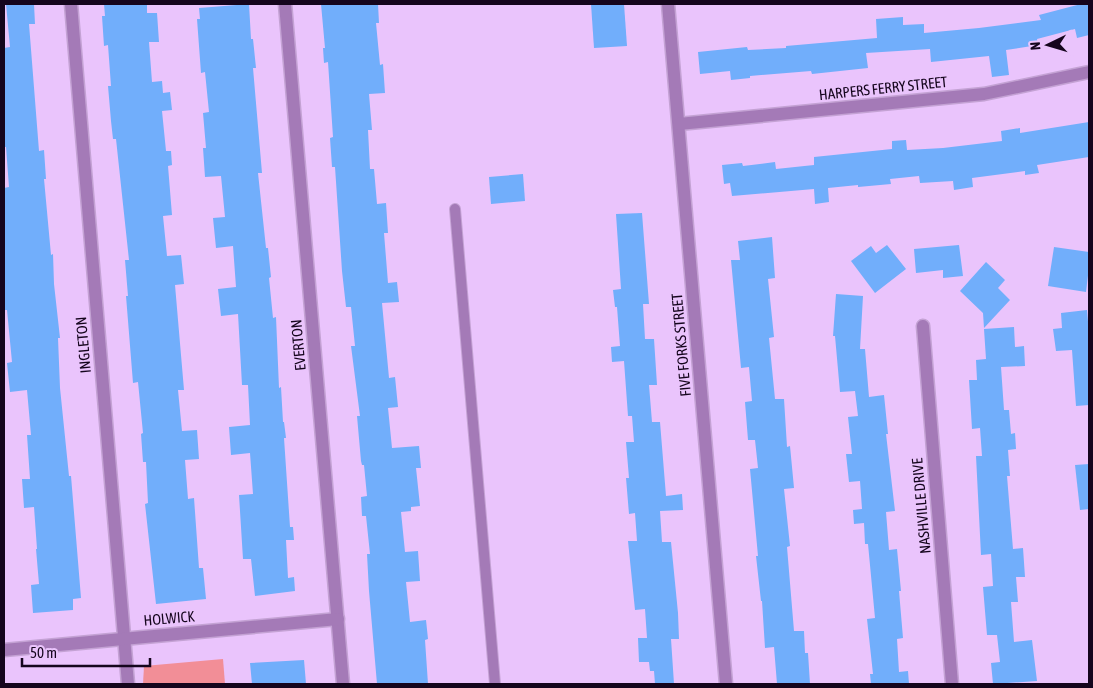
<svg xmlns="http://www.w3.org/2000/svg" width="1093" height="688" viewBox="0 0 1093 688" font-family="'Asap Condensed',sans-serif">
<rect width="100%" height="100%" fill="#eac4fc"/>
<polygon fill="#f28e97" points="223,659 225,684 143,684 144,666"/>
<g fill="#71aefb">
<polygon points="6,4 34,4 35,24 29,24 39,151 44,150 46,179 44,179 51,255 53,254 54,284 60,338 58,338 60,388 69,476 71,476 81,598 73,599 73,610 33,613 31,585 39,584 36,549 37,549 34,507 24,508 22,479 30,479 27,435 31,435 27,390 10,392 7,363 12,362 7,310 5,310 4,296 4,188 9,187 6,147 4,147 4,48 10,47"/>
<polygon points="104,4 147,4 147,13 157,13 159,42 149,42 152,82 162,81 163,93 170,92 172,110 162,111 166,151 171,151 172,165 168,166 172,215 163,216 167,256 181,255 184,284 175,285 184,390 178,390 182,431 197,430 199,459 185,460 188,499 194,498 199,568 203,568 206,599 156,604 145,504 148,503 146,462 143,462 141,434 143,433 138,382 133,383 126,296 128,296 125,260 129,260 116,139 113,139 111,121 108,86 111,86 108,45 104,46 102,16 105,16"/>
<polygon points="249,4 251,39 253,39 256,68 253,68 262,173 258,173 266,248 268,248 271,277 269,278 273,318 276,317 279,388 281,387 283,422 284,422 286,438 284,438 290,527 293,527 294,540 286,540 288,578 294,577 295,591 255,596 251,559 243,559 239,495 253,494 250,453 231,455 229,427 250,425 248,385 242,385 238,314 221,316 218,289 236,287 233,246 216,248 213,218 225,217 221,176 205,177 203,148 206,148 203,113 209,112 205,72 201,73 197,19 200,19 199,8"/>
<polygon points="321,4 378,4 379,23 376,23 380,65 383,64 385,93 369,94 372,130 368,130 370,169 374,169 377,204 386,203 388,233 384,233 388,283 397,282 399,302 382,303 389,378 395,377 398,407 388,408 392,448 419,446 421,468 416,468 420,506 411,507 411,511 401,512 405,552 418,551 420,581 406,582 410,622 426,620 428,639 425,640 428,684 377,684 369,591 367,554 370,554 366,516 362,516 361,497 367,496 364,465 362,465 361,461 357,416 360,416 351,346 355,346 351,307 346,307 342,271 335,167 332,167 330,138 333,137 328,62 324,63 323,48 325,48"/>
<polygon points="591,4 624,4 627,46 594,48"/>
<polygon points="1081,4 1089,4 1089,35 1077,38 1075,29 1037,39 1038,45 1006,50 1009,75 992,77 989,56 931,62 930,49 866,53 868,68 812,74 811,71 750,76 750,78 731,80 730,71 700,74 698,52 747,47 748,50 786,48 786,46 877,38 876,19 903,17 903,25 924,24 924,33 979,28 1041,20 1039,15"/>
<polygon points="1089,122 1089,157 1037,165 1039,173 1025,175 1025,171 972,178 973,187 954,190 953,181 920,183 919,176 890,179 891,184 858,187 858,185 828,188 829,202 815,204 814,189 732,196 730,183 724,184 722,165 742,163 743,166 775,162 776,169 814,165 814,157 892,149 892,141 906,140 907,150 943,148 1002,141 1001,131 1020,128 1020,133"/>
<polygon points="523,174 525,201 491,204 489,177"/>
<polygon points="642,213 649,304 643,304 645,339 654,339 657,385 649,385 652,422 660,422 666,496 682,494 683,510 660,511 662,542 671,542 678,613 679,639 671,639 674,684 655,684 654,671 650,671 649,662 639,662 638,638 647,638 645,609 635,610 628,541 637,541 635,513 629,514 626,478 629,478 626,442 634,442 632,416 628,416 624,361 612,362 611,347 620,346 617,307 615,307 613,290 621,289 616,214"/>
<polygon points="772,237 775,278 768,279 774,337 769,338 775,399 784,399 787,447 790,446 794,488 784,489 790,546 787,547 794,631 804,631 805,653 808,653 810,684 777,684 774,647 765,648 762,601 761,601 756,556 758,556 750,469 758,468 755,440 748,440 745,402 752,401 749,367 741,368 731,260 740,260 738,241"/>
<polygon points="887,245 906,269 875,293 851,261 871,246 876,253"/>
<polygon points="959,245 963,276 943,278 943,270 916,273 914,249"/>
<polygon points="1054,247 1089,252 1089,267 1086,292 1048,286"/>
<polygon points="986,262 1005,280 998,288 1010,300 984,328 983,313 960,291"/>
<polygon points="836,294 863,296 860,349 865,349 869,397 884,395 888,434 886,434 895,511 886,512 889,550 897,549 901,591 899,591 903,638 897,639 899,672 908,671 909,684 871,684 870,674 873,674 867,619 875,618 868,544 865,544 864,523 854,524 853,510 862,509 860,481 849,482 846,454 852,454 848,417 858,416 855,391 840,392 835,336 833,336"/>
<polygon points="1087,310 1089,333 1089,405 1076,406 1072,350 1056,351 1053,329 1062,328 1061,313"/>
<polygon points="1014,327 1015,347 1024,346 1025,366 1001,367 1004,410 1009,410 1011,434 1015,433 1016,449 1008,450 1010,476 1007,476 1013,549 1023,548 1025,577 1016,577 1018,602 1011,602 1014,642 1032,640 1037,681 993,684 991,663 1000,662 997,635 987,635 983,587 993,586 991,554 981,555 976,456 982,456 980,428 972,429 969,380 977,380 976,360 986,359 984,329"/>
<polygon points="1089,464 1089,509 1080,510 1075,465"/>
<polygon points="304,660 306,684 252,684 250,663"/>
</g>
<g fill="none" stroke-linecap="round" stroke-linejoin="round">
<g stroke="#c4a2d4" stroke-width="12">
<polyline id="lane" points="455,209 495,684"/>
</g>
<g stroke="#c4a2d4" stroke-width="15">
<g id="street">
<polyline points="71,4 128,684"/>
<polyline points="285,4 343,684"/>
<polyline points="668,4 726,684"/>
<polyline points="679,124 984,94 1089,72"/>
<polyline points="923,326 952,684"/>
<polyline points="4,650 338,619"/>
</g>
</g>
<use href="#lane" stroke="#a47ab7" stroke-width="10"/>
<use href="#street" stroke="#a47ab7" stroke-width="12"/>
</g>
<g text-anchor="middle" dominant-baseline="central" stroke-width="4" stroke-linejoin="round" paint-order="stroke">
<g font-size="15" fill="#15051d" stroke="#eac4fc">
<text transform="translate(883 88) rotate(-6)">HARPERS FERRY STREET</text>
<text transform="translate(83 345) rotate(-95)">INGLETON</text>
<text transform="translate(298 345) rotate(-95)">EVERTON</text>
<text transform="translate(681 345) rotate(-95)">FIVE FORKS STREET</text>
<text transform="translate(921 506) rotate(-95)">NASHVILLE DRIVE</text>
<text transform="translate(169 618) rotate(-5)">HOLWICK</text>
</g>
</g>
<rect width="1093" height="688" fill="none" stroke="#15051d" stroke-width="10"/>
<g transform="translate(1048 45) rotate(265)" stroke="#eac4fc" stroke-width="4" paint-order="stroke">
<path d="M0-4L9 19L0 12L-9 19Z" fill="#15051d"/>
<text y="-8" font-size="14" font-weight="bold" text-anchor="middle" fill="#15051d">N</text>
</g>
<path d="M22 658v8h128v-8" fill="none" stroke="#15051d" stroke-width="2.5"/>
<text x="30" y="658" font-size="15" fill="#15051d" stroke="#eac4fc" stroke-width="4" paint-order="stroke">50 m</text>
</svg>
